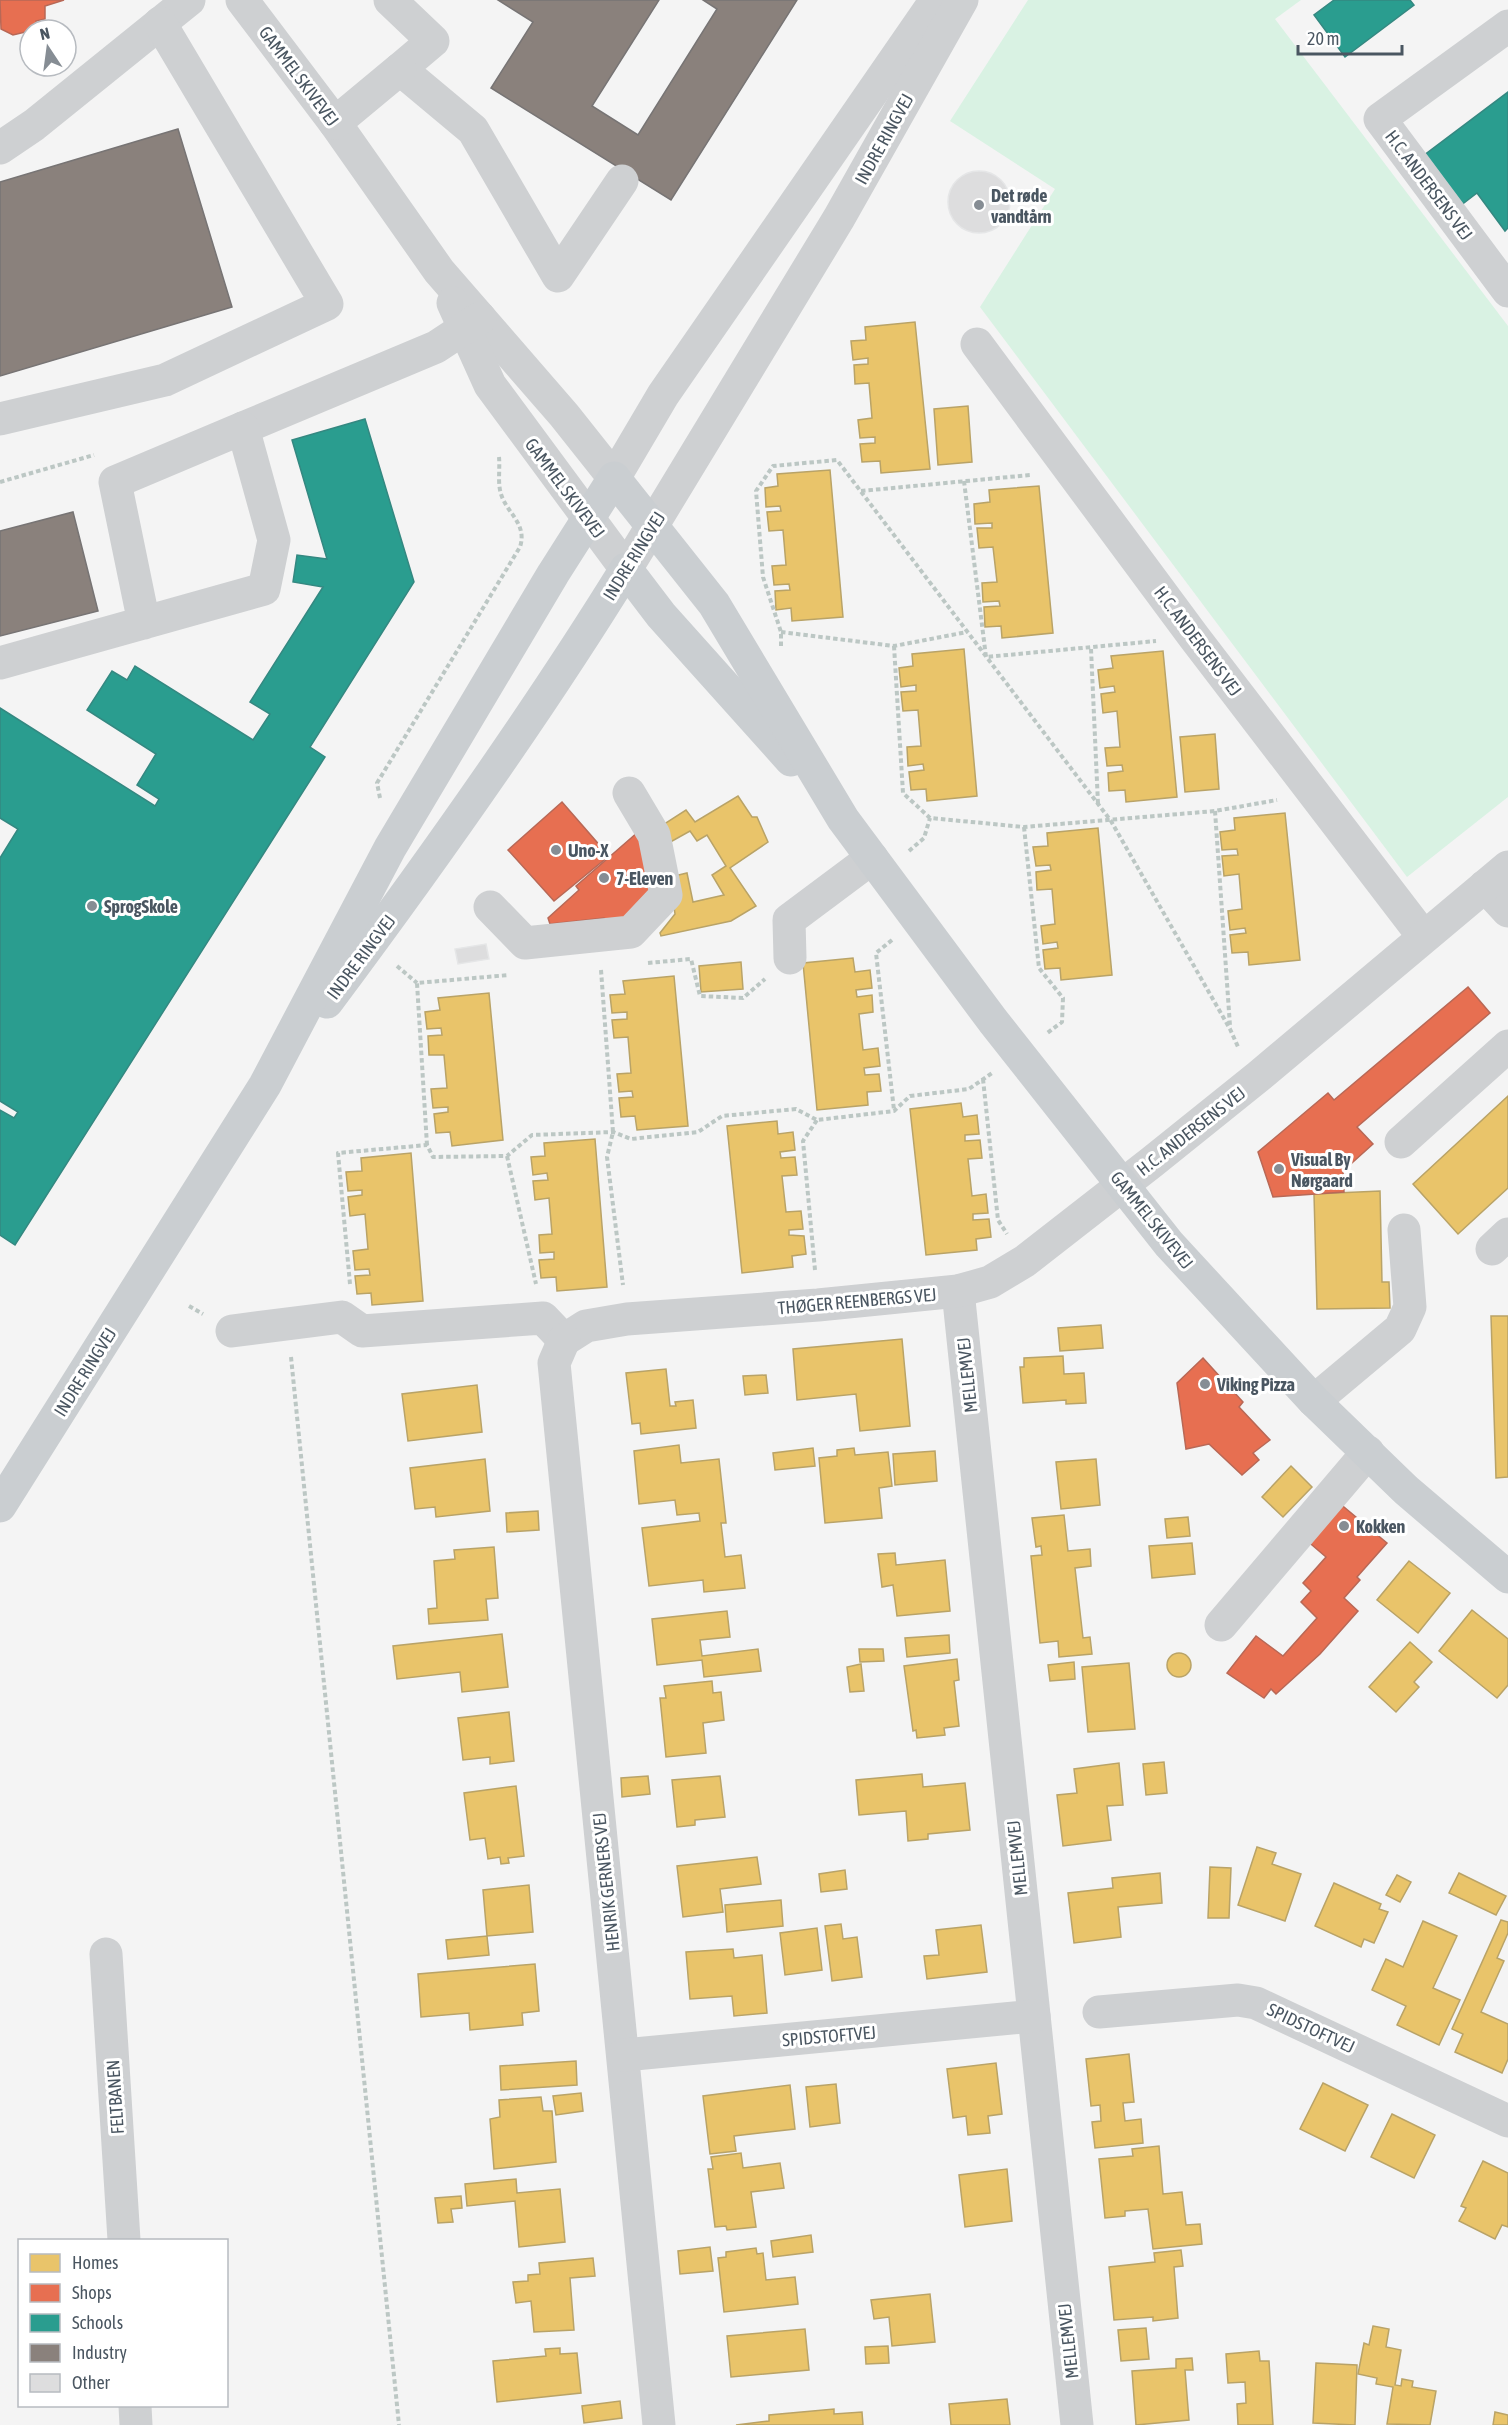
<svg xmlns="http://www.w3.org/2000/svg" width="1508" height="2425" viewBox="0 0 1508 2425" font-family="'Asap Condensed',sans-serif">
<rect width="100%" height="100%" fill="#f4f4f4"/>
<polygon fill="#d9f2e3" points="1028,0 1301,0 1275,19 1508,326 1508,797 1407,877 980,307 1055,189 950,121"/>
<g fill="#e9c46a" stroke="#b9a367" stroke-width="1.5">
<polygon points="915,322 930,469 881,473 880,461 862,462 860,444 875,443 875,437 860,438 858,420 872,418 869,383 855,384 854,365 868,364 868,358 853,360 851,341 866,340 865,327"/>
<polygon points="968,406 972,462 938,465 934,409"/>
<polygon points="830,470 843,617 792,621 791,608 776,610 775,591 790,590 789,584 774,585 772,566 786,565 783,530 769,531 767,512 781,511 780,506 766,507 765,488 778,486 777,474"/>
<polygon points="1039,486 1053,633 1002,638 1001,626 985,627 984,607 1000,606 999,601 983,602 982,583 997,582 993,547 979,548 977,528 992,528 992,523 975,524 974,504 990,502 989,490"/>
<polygon points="964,649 977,796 927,801 926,789 911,790 909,772 924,770 923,764 908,766 907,747 921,746 918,710 903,711 901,692 916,691 916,685 901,687 899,668 913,666 912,654"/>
<polygon points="1163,651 1177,797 1126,802 1125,790 1109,791 1108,773 1123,771 1122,765 1107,766 1105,748 1120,747 1117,711 1103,713 1101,694 1115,692 1114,686 1100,688 1098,670 1113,668 1111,656"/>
<polygon points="1215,734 1219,789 1185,792 1180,737"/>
<polygon points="738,796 752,817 757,817 768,842 730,868 756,906 731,921 661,936 660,933 675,914 670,877 687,873 693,902 724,895 712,875 726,866 707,835 697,841 690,831 665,845 661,826 686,810 695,822"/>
<polygon points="1285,813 1300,960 1249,965 1248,952 1232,953 1230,935 1246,933 1245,928 1230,930 1228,911 1242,909 1239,874 1224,876 1222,856 1238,855 1237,849 1222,850 1220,832 1235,830 1234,818"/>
<polygon points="1098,828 1112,975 1061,980 1060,968 1045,969 1043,950 1058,948 1057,942 1043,944 1041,926 1055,924 1052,889 1037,890 1036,872 1051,870 1050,865 1036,866 1033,847 1048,846 1047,833"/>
<polygon points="853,958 855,972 870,970 872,988 856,990 857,997 872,995 873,1012 859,1014 863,1050 878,1048 880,1066 864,1068 865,1075 879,1074 881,1091 867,1092 868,1105 817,1110 803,963"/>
<polygon points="741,962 743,989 701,992 699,966"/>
<polygon points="674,976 688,1126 637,1130 635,1116 621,1117 619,1098 633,1097 632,1091 619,1092 617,1074 631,1073 628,1037 614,1038 612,1020 627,1019 627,1012 612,1013 610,995 625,994 623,981"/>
<polygon points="489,993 503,1140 452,1146 450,1132 436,1133 434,1114 448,1112 448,1107 433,1108 431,1089 447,1088 444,1055 429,1055 428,1036 442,1035 441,1028 427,1029 425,1012 440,1010 438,998"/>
<polygon points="1508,1096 1508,1188 1458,1234 1413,1184"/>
<polygon points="961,1103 963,1117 977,1115 979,1134 965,1135 965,1141 980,1140 982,1158 968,1159 972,1196 986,1194 988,1213 973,1214 973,1220 989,1219 991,1237 976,1239 977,1250 926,1255 910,1109"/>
<polygon points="777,1121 778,1134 793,1132 795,1150 780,1152 781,1158 795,1157 797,1175 782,1176 786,1212 801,1211 803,1229 789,1230 789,1235 804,1236 806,1254 792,1256 793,1267 742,1273 727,1126"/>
<polygon points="595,1139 607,1287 557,1291 556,1277 541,1278 539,1260 554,1259 554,1252 540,1253 539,1235 552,1234 549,1198 535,1200 533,1181 548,1180 547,1173 533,1175 531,1157 545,1156 544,1143"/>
<polygon points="411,1153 423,1301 372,1305 371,1293 357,1294 355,1276 370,1275 369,1269 355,1270 353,1251 368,1249 365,1214 350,1216 348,1197 362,1195 362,1190 348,1191 346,1172 362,1171 361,1158"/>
<polygon points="1380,1191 1382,1282 1389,1282 1390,1308 1317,1309 1314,1194"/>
<polygon points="1491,1316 1508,1316 1508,1477 1496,1478"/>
<polygon points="1101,1325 1103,1348 1060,1351 1058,1328"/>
<polygon points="902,1339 910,1426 860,1431 856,1394 797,1400 793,1349"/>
<polygon points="1063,1356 1064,1374 1084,1373 1086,1403 1066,1404 1066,1400 1023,1403 1020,1367 1024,1367 1024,1358"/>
<polygon points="666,1369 670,1406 676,1406 675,1402 693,1400 696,1428 641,1434 640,1423 632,1424 626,1373"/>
<polygon points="766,1375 768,1393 745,1395 743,1376"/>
<polygon points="477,1385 482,1432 408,1441 402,1394"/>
<polygon points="679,1445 681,1463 719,1459 726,1523 721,1523 725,1557 741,1555 745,1588 704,1592 703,1580 649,1586 642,1528 700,1521 699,1513 677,1515 675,1500 639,1504 634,1451"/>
<polygon points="813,1448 815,1466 775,1470 773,1453"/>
<polygon points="854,1448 855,1455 888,1452 892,1486 879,1488 882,1518 825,1523 819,1458 837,1456 837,1450"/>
<polygon points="935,1451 937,1481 895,1485 893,1454"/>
<polygon points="485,1459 490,1511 436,1517 435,1507 415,1509 410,1468"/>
<polygon points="1096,1459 1100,1505 1061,1509 1056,1462"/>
<polygon points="1291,1466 1312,1487 1283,1517 1262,1497"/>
<polygon points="538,1511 539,1530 507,1532 506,1513"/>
<polygon points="1064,1515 1068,1551 1090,1549 1091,1566 1075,1568 1083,1638 1090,1637 1092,1654 1059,1657 1058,1641 1040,1643 1031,1556 1042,1555 1041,1546 1036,1547 1032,1518"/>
<polygon points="1188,1517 1190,1536 1167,1538 1165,1519"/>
<polygon points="1192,1543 1195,1574 1152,1578 1149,1546"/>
<polygon points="494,1547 498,1598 486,1599 488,1620 429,1624 428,1609 437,1608 434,1561 455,1559 454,1550"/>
<polygon points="895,1553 896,1565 945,1560 950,1611 897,1616 893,1585 882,1587 878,1554"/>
<polygon points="1409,1561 1450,1593 1418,1633 1377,1600"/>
<polygon points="1472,1610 1508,1639 1508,1685 1497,1698 1439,1651"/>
<polygon points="727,1611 730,1637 700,1640 702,1656 758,1649 761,1671 704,1677 702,1660 657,1665 652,1619"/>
<polygon points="502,1634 508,1687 462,1692 460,1672 397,1679 393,1646"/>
<polygon points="949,1635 950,1653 907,1657 905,1638"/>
<polygon points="1410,1642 1432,1662 1414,1682 1419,1687 1396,1712 1369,1687"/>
<polygon points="859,1649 883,1649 884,1661 860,1662"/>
<circle cx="1179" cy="1665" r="12"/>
<polygon points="957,1659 959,1680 954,1681 959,1726 944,1728 945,1735 917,1738 916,1730 913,1731 904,1666"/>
<polygon points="1074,1662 1075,1679 1050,1681 1048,1665"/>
<polygon points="1129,1663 1135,1729 1088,1732 1082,1667"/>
<polygon points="861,1664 864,1691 850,1692 847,1667"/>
<polygon points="712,1681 713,1693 721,1692 724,1720 703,1723 706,1753 666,1757 660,1698 666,1698 664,1686"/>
<polygon points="509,1712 514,1761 490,1764 490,1757 463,1760 458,1718"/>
<polygon points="1164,1762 1167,1793 1146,1795 1143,1764"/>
<polygon points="1119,1763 1123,1805 1107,1806 1111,1840 1063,1846 1057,1795 1077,1793 1074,1769"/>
<polygon points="922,1774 923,1787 965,1783 970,1830 928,1834 928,1839 908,1841 906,1811 859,1815 856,1780"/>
<polygon points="648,1776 650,1794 622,1797 621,1778"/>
<polygon points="720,1776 725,1817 695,1820 695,1825 677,1827 672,1780"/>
<polygon points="516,1786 524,1856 508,1858 509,1863 501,1864 500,1857 488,1859 485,1838 470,1840 464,1793"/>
<polygon points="1257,1847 1276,1853 1272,1864 1301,1874 1285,1921 1238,1905"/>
<polygon points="757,1857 761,1884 720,1889 723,1912 683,1917 677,1866"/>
<polygon points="1210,1867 1231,1868 1229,1918 1208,1918"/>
<polygon points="845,1870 847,1889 821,1892 819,1874"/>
<polygon points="1160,1873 1162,1903 1118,1907 1121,1937 1074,1943 1068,1893 1113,1888 1112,1878"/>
<polygon points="1459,1873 1506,1896 1496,1915 1449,1893"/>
<polygon points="1397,1875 1411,1882 1400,1902 1386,1895"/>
<polygon points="1334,1883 1381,1904 1379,1909 1388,1912 1374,1943 1364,1939 1361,1947 1315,1926"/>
<polygon points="529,1885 533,1932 487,1936 483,1890"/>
<polygon points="781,1900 783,1926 727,1932 725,1905"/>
<polygon points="1501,1920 1508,1922 1508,1933 1497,1958 1504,1961 1481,2012 1508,2024 1508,2059 1502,2073 1455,2052 1463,2034 1452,2029"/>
<polygon points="1423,1921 1457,1936 1433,1988 1460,2000 1439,2045 1397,2025 1406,2006 1372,1990 1386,1959 1403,1967"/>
<polygon points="841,1924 843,1939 857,1937 862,1977 832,1981 825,1926"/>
<polygon points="981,1925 987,1972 927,1979 924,1956 939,1955 936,1930"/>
<polygon points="817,1928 822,1970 785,1975 780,1933"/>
<polygon points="487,1936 489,1955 448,1959 446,1940"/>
<polygon points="733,1949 734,1958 762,1955 767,2013 734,2016 732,1996 690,1999 686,1952"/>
<polygon points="535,1964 539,2011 522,2013 523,2025 470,2030 469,2013 421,2017 418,1974"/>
<polygon points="1129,2054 1134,2102 1123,2103 1125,2121 1141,2119 1143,2143 1095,2148 1092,2122 1101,2121 1100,2105 1091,2106 1086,2059"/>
<polygon points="576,2061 577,2085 501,2090 500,2066"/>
<polygon points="996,2063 1002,2114 988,2116 990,2133 968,2135 966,2116 953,2118 947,2069"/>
<polygon points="1323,2083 1368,2105 1345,2151 1300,2129"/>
<polygon points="836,2084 840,2123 810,2127 806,2087"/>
<polygon points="790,2085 795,2129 734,2136 736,2151 710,2154 703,2096"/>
<polygon points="581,2093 583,2111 556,2115 553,2096"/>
<polygon points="541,2097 543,2111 552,2111 556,2162 494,2169 490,2119 500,2117 499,2100"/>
<polygon points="1392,2114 1435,2135 1414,2178 1371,2157"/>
<polygon points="1159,2146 1163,2194 1182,2192 1186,2225 1200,2224 1202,2244 1153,2249 1148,2209 1125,2211 1125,2216 1105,2218 1099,2159 1133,2156 1132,2149"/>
<polygon points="741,2153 743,2168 780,2163 784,2188 751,2192 756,2227 727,2230 726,2226 715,2227 708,2169 713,2169 711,2157"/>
<polygon points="1483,2161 1508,2173 1508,2227 1502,2225 1495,2239 1459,2221 1466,2208 1461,2206"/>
<polygon points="1007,2169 1012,2221 965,2227 959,2175"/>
<polygon points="516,2179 517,2193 560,2189 565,2242 519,2247 515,2201 467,2206 465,2184"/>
<polygon points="461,2196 462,2208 451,2209 453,2222 438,2223 435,2198"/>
<polygon points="811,2235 813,2252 773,2257 771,2241"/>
<polygon points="710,2247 713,2271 680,2274 678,2251"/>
<polygon points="756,2248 757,2254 763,2253 766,2280 795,2277 798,2304 724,2312 718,2258 726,2257 726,2252"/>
<polygon points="1181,2250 1183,2266 1174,2267 1178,2318 1153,2321 1153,2317 1114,2320 1109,2267 1155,2262 1154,2253"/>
<polygon points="593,2258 595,2276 570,2278 574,2330 534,2332 531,2301 516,2303 513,2282 528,2281 528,2275 540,2274 539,2263"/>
<polygon points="930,2294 935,2342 892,2346 889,2317 874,2319 871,2300"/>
<polygon points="1373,2326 1389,2329 1386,2347 1401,2350 1395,2385 1401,2386 1402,2379 1413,2381 1412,2387 1436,2391 1430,2425 1387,2424 1393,2387 1376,2384 1377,2378 1358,2374 1364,2343 1369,2345"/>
<polygon points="1146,2328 1149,2359 1121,2361 1118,2330"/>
<polygon points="805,2329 809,2370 731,2377 727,2336"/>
<polygon points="888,2346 889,2363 866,2364 865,2347"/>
<polygon points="560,2348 560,2354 577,2353 581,2393 497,2402 493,2361 546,2356 545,2349"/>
<polygon points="1259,2351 1260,2361 1269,2361 1273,2425 1238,2425 1237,2404 1246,2403 1245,2382 1228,2383 1226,2354"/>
<polygon points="1192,2358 1193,2370 1185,2370 1189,2420 1136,2425 1132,2371 1176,2368 1176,2359"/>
<polygon points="1316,2363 1357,2365 1355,2425 1313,2423"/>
<polygon points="1007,2399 1010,2425 951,2425 949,2404"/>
<polygon points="620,2401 622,2418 584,2423 582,2406"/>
<polygon points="834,2409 834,2414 862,2412 863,2425 736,2425 769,2421 769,2415"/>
<polygon points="1495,2412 1508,2415 1508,2425 1493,2425"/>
</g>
<g fill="#e76f51" stroke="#b86856" stroke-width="1.5">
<polygon points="0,0 64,0 45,6 45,19 36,21 38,29 13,35 1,29"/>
<polygon points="562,802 609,856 554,901 508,850"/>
<polygon points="638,832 659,887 613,928 604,918 550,924 548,918 579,890 576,886"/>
<polygon points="1468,987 1490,1013 1357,1127 1373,1144 1343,1171 1344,1192 1273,1197 1258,1152 1328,1093 1334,1100"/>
<polygon points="1203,1358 1243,1402 1239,1407 1270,1440 1253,1453 1259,1460 1242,1475 1209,1444 1186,1449 1177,1383"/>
<polygon points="1338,1502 1387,1543 1357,1577 1360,1580 1344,1598 1358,1611 1320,1654 1276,1694 1271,1689 1264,1698 1227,1673 1256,1636 1283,1656 1317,1618 1301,1602 1311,1591 1303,1583 1326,1557 1305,1539"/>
</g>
<g fill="#2a9d8f" stroke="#348881" stroke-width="1.5">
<polygon points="1334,0 1410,0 1414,5 1345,57 1314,15"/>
<polygon points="1508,92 1508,228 1505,231 1477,193 1460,206 1423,156"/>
<polygon points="365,419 414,582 310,747 325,757 15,1245 0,1235 0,1110 14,1118 18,1112 0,1101 0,858 18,829 0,818 0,708 155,806 159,799 137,785 156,754 87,710 112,671 127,680 135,666 253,740 270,714 250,702 323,587 293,582 297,555 327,559 292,440"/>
</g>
<g fill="#8a817c" stroke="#777474" stroke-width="1.5">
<polygon points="498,0 659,0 592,106 638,135 717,9 703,0 797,0 671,200 491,88 533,22"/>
<polygon points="178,129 232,307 0,376 0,182"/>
<polygon points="73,512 98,611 0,636 0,531"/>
</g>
<g fill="#ddddde" stroke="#e5e6e7" stroke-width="1.5">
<circle cx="979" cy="202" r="31"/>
<polygon points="486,944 489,959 458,964 455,949"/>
</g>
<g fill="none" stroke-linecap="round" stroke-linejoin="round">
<g stroke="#bcc7c4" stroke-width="4" stroke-dasharray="4.5 3" stroke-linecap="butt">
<polyline points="964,481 986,657 1156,641"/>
<polyline points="0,482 94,455"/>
<polyline points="861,491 1030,475"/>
<polyline points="781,632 894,646 967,632"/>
<polyline points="781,646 781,632 763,577 756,491 773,466 837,460 1111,821 1230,1029 1239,1049"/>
<polyline points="894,646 903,793 930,818 1024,827 1215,811 1277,800"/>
<polyline points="1091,649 1098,804"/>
<path d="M380,798L377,783L520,547C528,522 504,512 500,490C498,480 500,468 499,457"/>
<polyline points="1215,811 1230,1026"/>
<polyline points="1024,827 1039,968 1063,998 1062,1022 1046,1034"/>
<polyline points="909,851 924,838 930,818"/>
<polyline points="892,940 876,953 894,1110"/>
<polyline points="648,963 691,959 700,996 743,998 765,979"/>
<polyline points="397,966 417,983"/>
<polyline points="601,970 613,1132 607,1157 623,1285"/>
<polyline points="983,1079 998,1220 1007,1234"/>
<polyline points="427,1145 417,983 509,975"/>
<polyline points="507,1156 536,1284"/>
<polyline points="815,1270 803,1141 817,1120"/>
<polyline points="350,1284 338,1153 427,1145 433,1157 507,1156 532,1135 613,1132 631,1139 698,1132 722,1116 796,1109 817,1120 894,1111 910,1096 969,1089 992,1073"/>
<polyline points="189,1306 203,1314"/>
<polyline points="291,1357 399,2425"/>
</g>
<g stroke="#ced0d2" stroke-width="33">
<polyline points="242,0 335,123 439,271 564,415 614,478 663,395 936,0"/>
<polyline points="390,0 433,41 400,69 473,130 558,276 622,181"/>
<polyline points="1508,26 1380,119 1508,291"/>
<polyline points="335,123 400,69"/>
<polyline points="0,148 34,125 189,0"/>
<polyline points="453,303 490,385 626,569 839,218 962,0"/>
<polyline points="977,344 1194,637 1423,936"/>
<polyline points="0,419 165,380 327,304 160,23"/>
<polyline points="243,428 436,347 480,318"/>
<polyline points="0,663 264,589 274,540 243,428 115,482 144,623"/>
<polyline points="1485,886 1508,911"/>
<polyline points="490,907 525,943 631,932 666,895 654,835 629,793"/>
<polyline points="790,958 789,920 872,858"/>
<polyline points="1401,1142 1508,1046"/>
<polyline points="1492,1249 1508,1234"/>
<polyline points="958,1291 1077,2425"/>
<polyline points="232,1331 342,1317 362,1331 543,1318 564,1340"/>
<polyline points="564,1340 586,1326 627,1319 818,1305 958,1291 990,1282 1025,1261 1152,1162 1259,1076 1508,867"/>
<polyline points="564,1340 554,1363 659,2425"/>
<polyline points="1314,1401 1400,1329 1410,1307 1404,1230"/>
<polyline points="1221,1625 1368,1452"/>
<polyline points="106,1954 124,2240"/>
<polyline points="1099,2012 1238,2000 1256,2003 1508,2121"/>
<polyline points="624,2055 1034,2016"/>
<polyline points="135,2406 136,2425"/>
</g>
<g stroke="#caced1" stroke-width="33">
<path d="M327,1002C432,861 534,718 626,569L661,615L791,760"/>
<polyline points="0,1506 265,1085 390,848 553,574 614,478 714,604 843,819 993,1021 1169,1244 1314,1401 1406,1490 1508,1577"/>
</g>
</g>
<g fill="#868d94" stroke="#fff" stroke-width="2">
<circle cx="979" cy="205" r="6"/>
<circle cx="556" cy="850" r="6"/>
<circle cx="604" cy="878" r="6"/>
<circle cx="92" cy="906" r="6"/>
<circle cx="1279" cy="1169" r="6"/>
<circle cx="1205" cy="1384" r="6"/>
<circle cx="1344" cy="1526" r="6"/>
</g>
<g text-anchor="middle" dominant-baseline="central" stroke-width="6" stroke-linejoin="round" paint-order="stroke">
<g font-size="18" fill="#4a5661" stroke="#fff">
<text transform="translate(299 76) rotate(53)">GAMMEL SKIVEVEJ</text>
<text transform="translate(884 139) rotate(-61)">INDRE RINGVEJ</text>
<text transform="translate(1429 185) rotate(53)">H.C. ANDERSENS VEJ</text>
<text transform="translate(565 488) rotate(53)">GAMMEL SKIVEVEJ</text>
<text transform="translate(634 556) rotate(-58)">INDRE RINGVEJ</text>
<text transform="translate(1198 641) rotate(53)">H.C. ANDERSENS VEJ</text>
<text transform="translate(361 957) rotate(-53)">INDRE RINGVEJ</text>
<text transform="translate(1191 1131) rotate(-38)">H.C. ANDERSENS VEJ</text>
<text transform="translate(1152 1220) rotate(51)">GAMMEL SKIVEVEJ</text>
<text transform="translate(857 1301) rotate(-5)">THØGER REENBERGS VEJ</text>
<text transform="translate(85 1372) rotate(-58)">INDRE RINGVEJ</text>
<text transform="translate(967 1375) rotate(-96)">MELLEMVEJ</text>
<text transform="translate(1017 1858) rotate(-96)">MELLEMVEJ</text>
<text transform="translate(606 1882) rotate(-96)">HENRIK GERNERS VEJ</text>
<text transform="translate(1311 2028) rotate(25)">SPIDSTOFTVEJ</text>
<text transform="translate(829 2036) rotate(-5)">SPIDSTOFTVEJ</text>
<text transform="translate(115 2097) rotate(-94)">FELTBANEN</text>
<text transform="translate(1068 2341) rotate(-96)">MELLEMVEJ</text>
</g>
<g font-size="18" font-weight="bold" fill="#4a5661" stroke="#fff" text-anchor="start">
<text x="991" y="195">Det røde<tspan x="991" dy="21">vandtårn</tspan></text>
<text x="568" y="850">Uno-X</text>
<text x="616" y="878">7-Eleven</text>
<text x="104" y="906">SprogSkole</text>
<text x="1291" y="1159">Visual By<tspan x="1291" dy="21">Nørgaard</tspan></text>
<text x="1217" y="1384">Viking Pizza</text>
<text x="1356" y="1526">Kokken</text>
</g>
</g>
<rect x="18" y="2239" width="210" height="168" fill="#ffffff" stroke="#b7bbc0" stroke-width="1.5"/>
<rect x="30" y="2254" width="30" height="18" fill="#e9c46a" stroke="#b7bbc0" stroke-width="1.5"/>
<text x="72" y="2269" font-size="18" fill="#4a5661">Homes</text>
<rect x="30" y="2284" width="30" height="18" fill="#e76f51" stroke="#b7bbc0" stroke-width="1.5"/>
<text x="72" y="2299" font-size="18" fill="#4a5661">Shops</text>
<rect x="30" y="2314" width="30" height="18" fill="#2a9d8f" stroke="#b7bbc0" stroke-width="1.5"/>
<text x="72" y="2329" font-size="18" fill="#4a5661">Schools</text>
<rect x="30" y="2344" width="30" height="18" fill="#8a817c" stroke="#b7bbc0" stroke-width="1.5"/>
<text x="72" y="2359" font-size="18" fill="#4a5661">Industry</text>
<rect x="30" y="2374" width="30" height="18" fill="#ddddde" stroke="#b7bbc0" stroke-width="1.5"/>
<text x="72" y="2389" font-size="18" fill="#4a5661">Other</text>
<g transform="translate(48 48) rotate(347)"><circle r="28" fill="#ffffff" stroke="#b7bbc0" stroke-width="1.5"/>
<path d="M0-4.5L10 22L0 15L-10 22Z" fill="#868d94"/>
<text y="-9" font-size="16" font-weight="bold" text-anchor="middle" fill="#4a5661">N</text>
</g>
<path d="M1298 45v9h104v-9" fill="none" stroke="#4a5661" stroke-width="3"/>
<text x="1307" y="45" font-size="18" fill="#4a5661" stroke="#ffffff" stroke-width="4.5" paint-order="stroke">20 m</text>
</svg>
